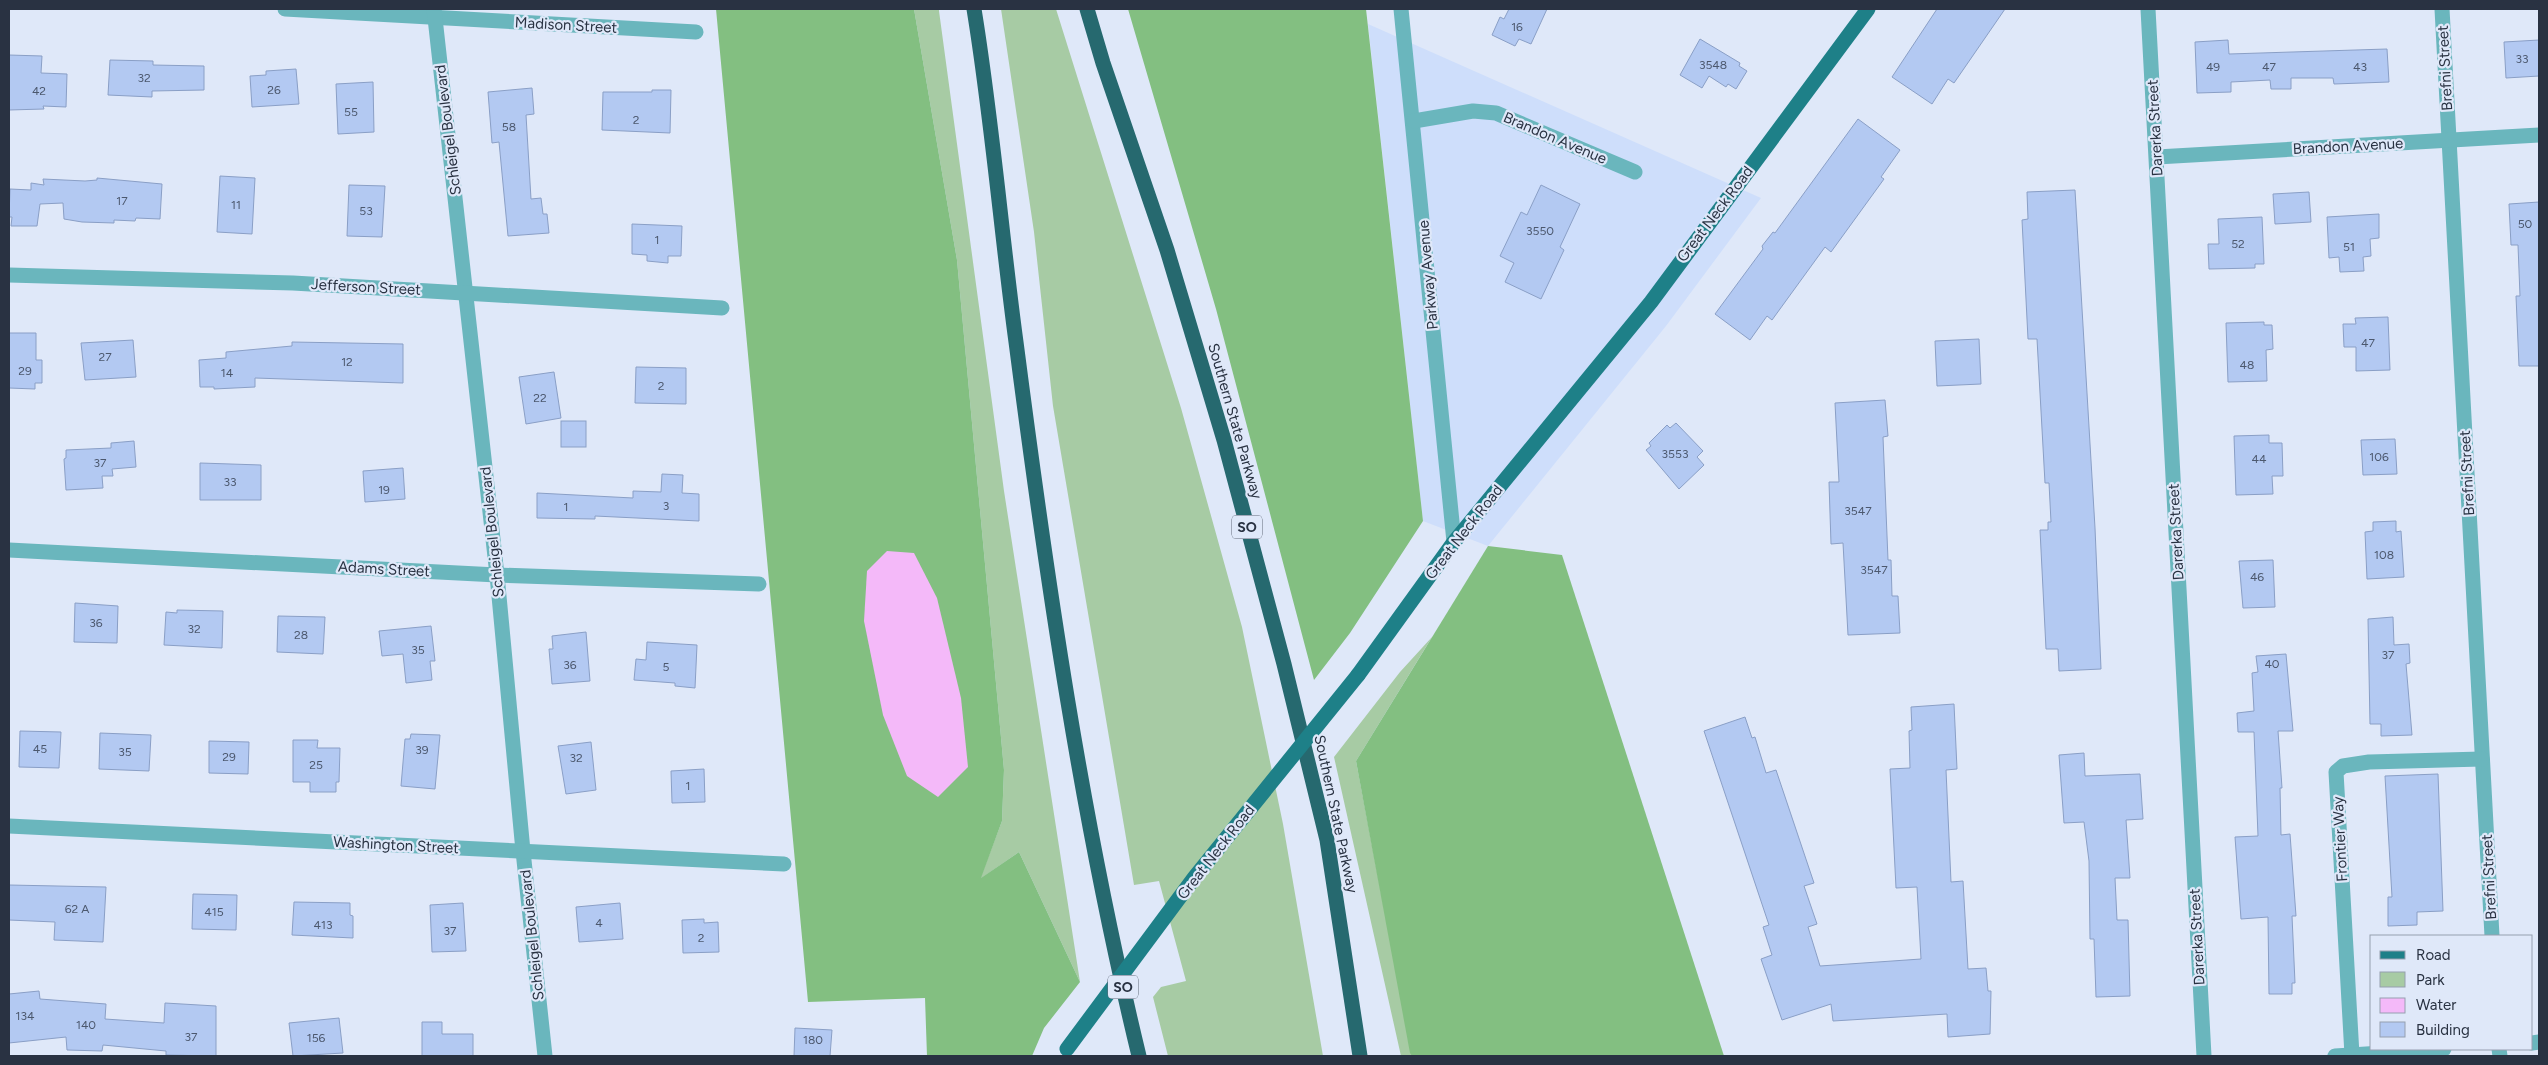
<svg xmlns="http://www.w3.org/2000/svg" width="2548" height="1065" viewBox="0 0 2548 1065" font-family="Figtree,sans-serif">
<rect width="100%" height="100%" fill="#dfe8f9"/>
<polygon fill="#cedefb" points="1368,24 1761,198 1666,326 1488,546 1423,521"/>
<g fill="#a7cba4">
<polygon points="914,9 939,9 939,11 1004,491 1080,982 1019,852 980,879 1002,821 1004,770 957,260"/>
<polygon points="1001,9 1056,9 1181,408 1242,627 1283,824 1323,1056 1168,1056 1153,997 1161,987 1186,981 1159,881 1134,885 1053,406 1034,232"/>
<polygon points="1432,637 1356,761 1412,1056 1401,1056 1334,757 1400,672"/>
</g>
<g fill="#83bf81">
<polygon points="716,9 914,9 957,260 1004,770 1002,821 981,878 1019,852 1080,982 1044,1028 1032,1056 927,1056 925,998 808,1002"/>
<polygon points="1128,9 1366,9 1423,521 1350,633 1314,680 1216,309"/>
<polygon points="1488,546 1562,555 1724,1056 1412,1056 1410,1053 1356,761"/>
</g>
<polygon fill="#f4b9f9" points="887,551 914,553 937,598 961,698 968,767 938,797 907,776 883,715 864,621 867,571"/>
<g fill="#b3c9f2" stroke="#8a9fc6">
<polygon points="1509,9 1547,9 1531,44 1519,39 1515,46 1492,35 1500,17 1504,19"/>
<polygon points="1937,9 2005,9 1954,83 1948,79 1932,104 1892,77"/>
<polygon points="1700,39 1740,63 1739,66 1747,71 1736,89 1728,84 1726,87 1709,76 1702,88 1680,75"/>
<polygon points="2228,40 2229,54 2387,49 2389,82 2334,84 2333,78 2291,78 2291,89 2271,89 2270,80 2231,82 2231,92 2197,93 2195,42"/>
<polygon points="2539,40 2539,76 2506,78 2504,42"/>
<polygon points="9,55 42,56 41,73 67,74 66,107 43,106 44,109 9,110"/>
<polygon points="110,60 153,61 153,65 204,66 204,90 152,91 152,97 108,95"/>
<polygon points="296,69 299,104 252,107 250,76 266,75 266,71"/>
<polygon points="373,82 374,132 338,134 336,84"/>
<polygon points="532,88 534,114 526,115 531,199 541,198 543,214 547,214 549,233 508,236 499,142 492,143 488,92"/>
<polygon points="652,90 671,90 670,133 602,130 603,92 652,92"/>
<polygon points="1858,119 1900,150 1881,177 1884,179 1831,252 1825,247 1772,320 1767,316 1750,340 1715,314 1763,249 1762,246 1773,232 1775,233"/>
<polygon points="220,176 255,178 252,234 217,232"/>
<polygon points="97,178 162,184 160,219 136,218 135,221 114,220 114,223 82,222 64,219 63,203 40,204 37,226 11,226 12,217 9,217 10,189 31,190 31,183 44,185 43,179 85,181 97,180"/>
<polygon points="349,185 385,186 382,237 347,236"/>
<polygon points="1541,185 1580,204 1560,247 1564,250 1541,299 1505,282 1514,263 1500,256 1521,212 1527,215"/>
<polygon points="2075,190 2095,528 2101,669 2059,671 2058,649 2046,649 2040,530 2048,530 2048,522 2051,522 2049,483 2045,483 2037,339 2028,339 2022,220 2028,219 2027,192"/>
<polygon points="2309,192 2311,222 2275,224 2273,194"/>
<polygon points="2539,202 2539,366 2519,366 2516,296 2520,296 2518,245 2511,245 2509,204"/>
<polygon points="2379,214 2379,238 2370,239 2371,256 2363,257 2364,271 2340,272 2339,257 2329,258 2327,217"/>
<polygon points="2262,217 2264,264 2255,264 2255,268 2209,269 2208,244 2219,244 2218,219"/>
<polygon points="632,224 682,226 681,256 668,256 668,263 647,261 647,255 632,254"/>
<polygon points="2388,317 2390,370 2356,371 2356,347 2344,347 2343,324 2356,324 2355,318"/>
<polygon points="2264,322 2264,325 2272,325 2273,349 2266,350 2267,381 2228,382 2226,323"/>
<polygon points="9,333 36,333 36,360 42,360 42,383 35,383 35,389 9,388"/>
<polygon points="1979,339 1981,384 1937,386 1935,341"/>
<polygon points="133,340 136,377 85,380 81,343"/>
<polygon points="292,342 403,344 403,383 255,378 255,387 214,389 214,387 200,387 199,360 226,358 226,352 292,346"/>
<polygon points="636,367 686,368 686,404 635,403"/>
<polygon points="554,372 561,418 526,424 519,377"/>
<polygon points="1885,400 1888,436 1883,437 1888,560 1891,560 1892,596 1898,596 1900,633 1848,635 1843,543 1831,544 1829,482 1839,482 1835,403"/>
<rect x="561" y="421" width="25" height="26"/>
<polygon points="1676,423 1703,451 1697,457 1704,465 1679,489 1646,450 1651,446 1649,443 1667,425 1670,428"/>
<polygon points="2269,435 2269,443 2282,443 2283,476 2272,476 2273,494 2236,495 2234,436"/>
<polygon points="2395,439 2397,474 2363,475 2361,440"/>
<polygon points="134,441 136,467 112,469 113,476 102,476 103,488 66,490 64,459 66,458 66,450 111,448 111,443"/>
<polygon points="200,463 261,465 261,500 200,500"/>
<polygon points="403,468 405,499 365,502 363,471"/>
<polygon points="662,474 683,475 682,493 699,494 699,521 595,516 595,519 537,518 537,493 633,498 633,491 661,492"/>
<polygon points="2396,521 2396,532 2401,531 2404,577 2367,579 2365,532 2373,531 2373,522"/>
<polygon points="2273,560 2275,607 2243,608 2239,561"/>
<polygon points="75,603 118,606 117,643 74,642"/>
<polygon points="177,610 223,611 222,648 164,645 166,612 177,613"/>
<polygon points="278,616 325,617 323,654 277,652"/>
<polygon points="2393,617 2394,645 2409,644 2410,663 2406,664 2412,735 2381,736 2381,724 2370,724 2368,619"/>
<polygon points="431,626 435,661 430,661 432,680 406,683 403,654 382,656 379,631"/>
<polygon points="586,632 590,681 552,684 549,649 553,649 552,636"/>
<polygon points="647,642 697,645 695,688 675,686 675,683 634,680 636,659 646,660"/>
<polygon points="2286,654 2293,731 2278,731 2282,788 2280,788 2281,835 2290,834 2296,916 2292,916 2295,983 2292,983 2292,994 2269,994 2268,917 2241,919 2235,837 2258,836 2254,732 2238,732 2237,713 2254,711 2252,673 2258,672 2256,656"/>
<polygon points="1954,704 1957,769 1946,770 1951,882 1963,881 1968,969 1986,968 1988,991 1991,991 1990,1034 1948,1037 1947,1014 1833,1021 1831,1004 1782,1020 1761,959 1772,955 1763,927 1769,925 1704,731 1745,717 1752,738 1755,737 1766,773 1776,770 1814,883 1804,886 1817,924 1808,927 1820,966 1921,959 1917,887 1896,888 1890,769 1910,768 1909,731 1912,730 1911,707"/>
<polygon points="20,731 61,732 59,768 19,767"/>
<polygon points="100,733 151,735 149,771 99,769"/>
<polygon points="411,734 440,735 435,789 401,786 405,739 410,739"/>
<polygon points="293,740 318,740 317,748 340,748 339,782 336,782 336,792 310,792 310,782 293,782"/>
<polygon points="209,741 249,742 248,774 209,773"/>
<polygon points="591,742 596,790 566,794 558,746"/>
<polygon points="2084,753 2085,776 2140,774 2143,819 2126,820 2130,878 2115,878 2117,920 2128,920 2130,996 2096,997 2094,939 2090,939 2089,861 2084,822 2064,823 2059,755"/>
<polygon points="704,769 705,802 672,803 671,771"/>
<polygon points="2438,774 2443,911 2417,912 2417,925 2388,926 2388,897 2392,897 2385,776"/>
<polygon points="9,885 106,887 103,942 54,940 55,922 9,920"/>
<polygon points="193,894 237,895 236,930 192,929"/>
<polygon points="294,902 350,903 350,915 353,916 353,938 292,935"/>
<polygon points="463,903 466,951 432,952 430,905"/>
<polygon points="620,903 623,939 579,942 576,907"/>
<polygon points="704,919 704,923 718,922 719,952 683,953 682,920"/>
<polygon points="39,991 40,999 106,1004 105,1019 164,1023 165,1003 216,1006 216,1056 166,1055 166,1051 103,1045 102,1051 67,1050 66,1037 9,1043 9,994"/>
<polygon points="339,1018 343,1053 293,1056 289,1023"/>
<polygon points="422,1022 442,1022 442,1034 473,1034 473,1056 422,1056"/>
<polygon points="795,1028 832,1030 830,1056 794,1056"/>
</g>
<g fill="none" stroke-linecap="round" stroke-linejoin="round">
<g stroke="#6ab6bd" stroke-width="15">
<polyline points="285,9 696,32"/>
<polyline points="434,9 497,575 523,851 545,1056"/>
<polyline points="1401,9 1454,542"/>
<polyline points="2148,9 2204,1056"/>
<polyline points="2442,9 2492,936"/>
<polyline points="1414,121 1473,111 1496,113 1635,172"/>
<polyline points="2157,157 2539,135"/>
<polyline points="9,275 293,283 722,308"/>
<polyline points="9,550 497,575 759,584"/>
<polyline points="9,826 784,864"/>
<polyline points="2532,1043 2539,1042"/>
<polyline points="2499,1049 2500,1056"/>
<polyline points="2352,1055 2336,772 2343,766 2369,762 2482,759"/>
<polyline points="2335,1056 2444,1049"/>
</g>
<polyline stroke="#1e8088" stroke-width="15" points="1358,675 1454,542 1651,302 1868,9"/>
<g stroke="#26696f" stroke-width="15">
<path d="M974,9C992,119 1001,231 1016,342C1047,582 1082,821 1139,1056"/>
<polyline points="1087,9 1103,63 1167,250 1224,440 1284,664 1327,840 1360,1056"/>
</g>
<polyline stroke="#1e8088" stroke-width="15" points="1067,1049 1194,878 1358,675"/>
</g>
<g text-anchor="middle" dominant-baseline="central" stroke-width="4.5" stroke-linejoin="round" paint-order="stroke">
<g font-size="12" fill="#4c586e">
<text x="1517" y="27">16</text>
<text x="2522" y="59">33</text>
<text x="1713" y="65">3548</text>
<text x="2213" y="67">49</text>
<text x="2269" y="67">47</text>
<text x="2360" y="67">43</text>
<text x="144" y="78">32</text>
<text x="274" y="90">26</text>
<text x="39" y="91">42</text>
<text x="351" y="112">55</text>
<text x="636" y="120">2</text>
<text x="509" y="127">58</text>
<text x="122" y="201">17</text>
<text x="236" y="205">11</text>
<text x="366" y="211">53</text>
<text x="2525" y="224">50</text>
<text x="1540" y="231">3550</text>
<text x="657" y="240">1</text>
<text x="2238" y="244">52</text>
<text x="2349" y="247">51</text>
<text x="2368" y="343">47</text>
<text x="105" y="357">27</text>
<text x="347" y="362">12</text>
<text x="2247" y="365">48</text>
<text x="25" y="371">29</text>
<text x="227" y="373">14</text>
<text x="661" y="386">2</text>
<text x="540" y="398">22</text>
<text x="1675" y="454">3553</text>
<text x="2379" y="457">106</text>
<text x="2259" y="459">44</text>
<text x="100" y="463">37</text>
<text x="230" y="482">33</text>
<text x="384" y="490">19</text>
<text x="666" y="506">3</text>
<text x="566" y="507">1</text>
<text x="1858" y="511">3547</text>
<text x="2384" y="555">108</text>
<text x="1874" y="570">3547</text>
<text x="2257" y="577">46</text>
<text x="96" y="623">36</text>
<text x="194" y="629">32</text>
<text x="301" y="635">28</text>
<text x="418" y="650">35</text>
<text x="2388" y="655">37</text>
<text x="2272" y="664">40</text>
<text x="570" y="665">36</text>
<text x="666" y="667">5</text>
<text x="40" y="749">45</text>
<text x="422" y="750">39</text>
<text x="125" y="752">35</text>
<text x="229" y="757">29</text>
<text x="576" y="758">32</text>
<text x="316" y="765">25</text>
<text x="688" y="786">1</text>
<text x="77" y="909">62 A</text>
<text x="214" y="912">415</text>
<text x="599" y="923">4</text>
<text x="323" y="925">413</text>
<text x="450" y="931">37</text>
<text x="701" y="938">2</text>
<text x="25" y="1016">134</text>
<text x="86" y="1025">140</text>
<text x="191" y="1037">37</text>
<text x="316" y="1038">156</text>
<text x="813" y="1040">180</text>
</g>
<g fill="#dfe8f9" stroke="#606979" stroke-width="1">
<rect x="1232" y="515.5" width="30" height="23" rx="4"/>
<rect x="1108" y="975.5" width="30" height="23" rx="4"/>
</g>
<g font-size="14" font-weight="bold" fill="#293242">
<text x="1247" y="527">SO</text>
<text x="1123" y="987">SO</text>
</g>
<g font-size="15" fill="#293242" stroke="#dfe8f9">
<text transform="translate(566 25) rotate(3)">Madison Street</text>
<text transform="translate(2445 68) rotate(-93)">Brefni Street</text>
<text transform="translate(2155 128) rotate(-93)">Darerka Street</text>
<text transform="translate(448 130) rotate(-97)">Schleigel Boulevard</text>
<text transform="translate(1555 138) rotate(23)">Brandon Avenue</text>
<text transform="translate(2348 146) rotate(-3)">Brandon Avenue</text>
<text transform="translate(1715 214) rotate(-53)">Great Neck Road</text>
<text transform="translate(1428 275) rotate(-95)">Parkway Avenue</text>
<text transform="translate(366 287) rotate(3)">Jefferson Street</text>
<text transform="translate(1235 421) rotate(74)">Southern State Parkway</text>
<text transform="translate(2467 473) rotate(-93)">Brefni Street</text>
<text transform="translate(492 532) rotate(-96)">Schleigel Boulevard</text>
<text transform="translate(1464 532) rotate(-52)">Great Neck Road</text>
<text transform="translate(2176 532) rotate(-93)">Darerka Street</text>
<text transform="translate(384 569) rotate(3)">Adams Street</text>
<text transform="translate(1336 814) rotate(78)">Southern State Parkway</text>
<text transform="translate(2340 839) rotate(-93)">Frontier Way</text>
<text transform="translate(396 845) rotate(3)">Washington Street</text>
<text transform="translate(1216 852) rotate(-52)">Great Neck Road</text>
<text transform="translate(2489 877) rotate(-93)">Brefni Street</text>
<text transform="translate(532 935) rotate(-96)">Schleigel Boulevard</text>
<text transform="translate(2197 937) rotate(-93)">Darerka Street</text>
</g>
</g>
<rect width="2548" height="1065" fill="none" stroke="#293242" stroke-width="20"/>
<rect x="2370" y="935" width="162" height="115" fill="#dfe8f9" stroke="#969fb0"/>
<rect x="2380" y="951" width="25" height="8" fill="#1e8088" stroke="#969fb0"/>
<text x="2416" y="960" font-size="15" fill="#293242">Road</text>
<rect x="2380" y="972" width="25" height="15" fill="#a7cba4" stroke="#969fb0"/>
<text x="2416" y="985" font-size="15" fill="#293242">Park</text>
<rect x="2380" y="998" width="25" height="15" fill="#f4b9f9" stroke="#969fb0"/>
<text x="2416" y="1010" font-size="15" fill="#293242">Water</text>
<rect x="2380" y="1022" width="25" height="15" fill="#b3c9f2" stroke="#969fb0"/>
<text x="2416" y="1035" font-size="15" fill="#293242">Building</text>
</svg>
